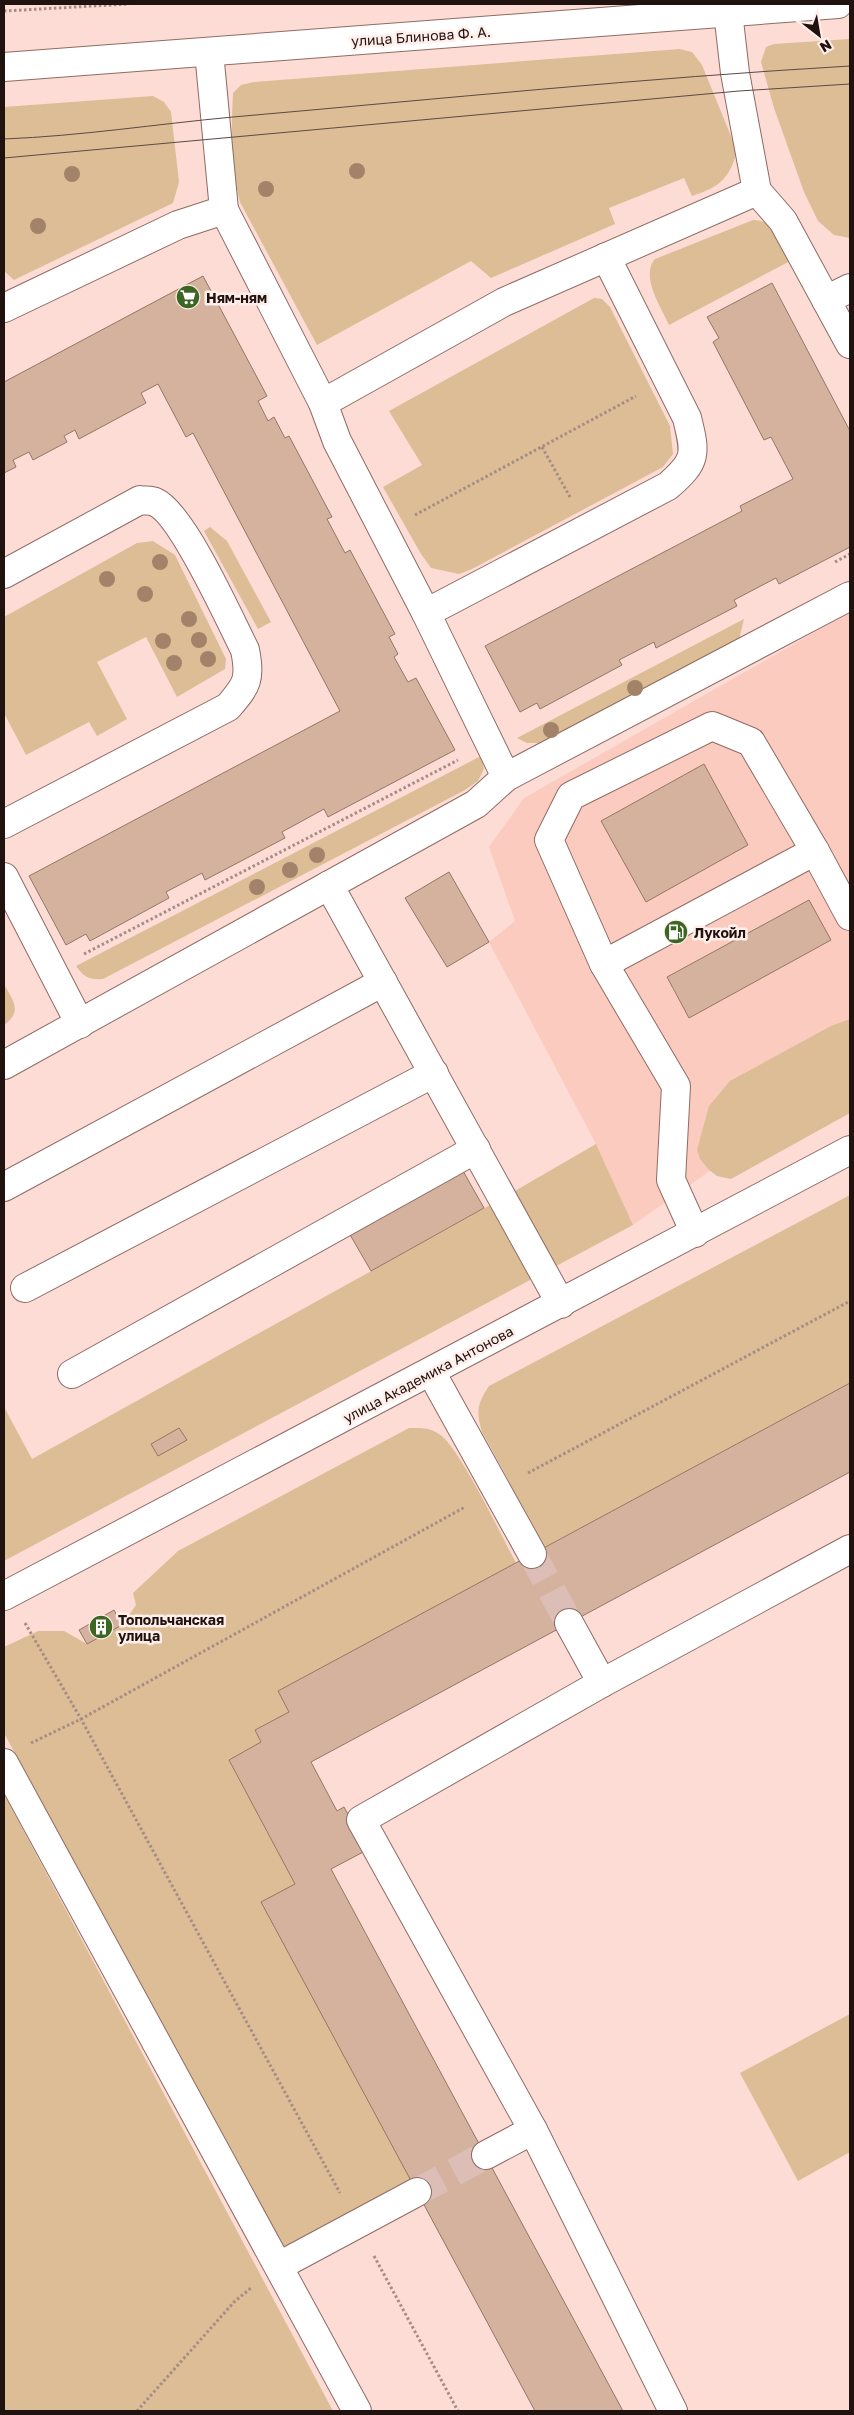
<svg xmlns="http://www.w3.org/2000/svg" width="854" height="2415" viewBox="0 0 854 2415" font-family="'Golos Text',sans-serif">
<rect width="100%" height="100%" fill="#fddcd5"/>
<polygon fill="#fccbc0" points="850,612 850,1072 633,1225 596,1144 489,942 515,921 489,847 524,798"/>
<g fill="#dcbd95">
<polygon points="850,39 850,238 834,235 818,221 804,192 774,108 761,62 766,47 774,44"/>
<path d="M680,49L692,52L702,65L737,151C729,180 719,187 692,196L684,178L609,208L615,224L491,278L471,261L317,345L240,202C231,167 231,129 233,93L241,85L254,82Z"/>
<polygon points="153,96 164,102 171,112 179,182 173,203 14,280 4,271 4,107"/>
<path d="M753,220C775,220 782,243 792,260L669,325C661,307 640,276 655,259Z"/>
<polygon points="594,298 602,299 610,307 670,426 673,454 663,467 472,569 459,574 431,568 421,554 383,487 422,465 389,411"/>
<polygon points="210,527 227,541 271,622 258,629 204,531"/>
<polygon points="153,541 175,555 226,659 225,669 177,697 146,637 97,662 127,719 97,736 89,722 26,755 4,713 4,617 137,543"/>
<polygon points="744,619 738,644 548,743 527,743 517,738"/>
<path d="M481,756L484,769L478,781L465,790L103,979C89,980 84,977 76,966Z"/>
<path d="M4,984C13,1001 23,1011 4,1025Z"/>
<polygon points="850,1019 850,1113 731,1179 717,1176 709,1170 700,1159 697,1150 709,1106 730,1081 831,1026"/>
<polygon points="596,1144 633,1225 4,1561 4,1407 32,1459 503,1198"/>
<path d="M850,1195V1383L545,1547L482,1432C476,1411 477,1404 489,1386Z"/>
<path d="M409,1428C420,1428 429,1427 439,1434C459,1446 502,1537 516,1563L278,1691L289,1712L255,1730L261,1742L229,1760L295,1884L412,2182L284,2251L4,1733V1647L38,1631H64L87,1644L122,1625L136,1605L133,1593L178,1551Z"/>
<polygon points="4,1794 333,2411 4,2411"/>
<polygon points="850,2014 850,2152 798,2181 740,2073"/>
</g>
<g fill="#d4b29e" stroke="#957663">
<polygon points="203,276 267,396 258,401 268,421 274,417 285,438 289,436 332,517 327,519 345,553 350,550 395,634 389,637 398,654 394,657 408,682 416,678 455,750 328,817 324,809 282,832 285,838 205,880 202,873 166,892 169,898 90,941 86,934 66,945 29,876 340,711 193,433 186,437 158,384 141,393 146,403 79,439 75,430 64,436 67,442 33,460 29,452 13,460 16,467 4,473 4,382"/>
<polygon points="772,283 850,431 850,547 779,584 776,578 734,600 737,606 656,648 654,642 619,660 622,665 540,709 537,703 520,712 485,646 742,511 740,506 793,479 771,437 764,440 713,342 719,338 707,317"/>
<polygon points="704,764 748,845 646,902 601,821"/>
<polygon points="449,872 489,942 447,967 405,898"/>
<polygon points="809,900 831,940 689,1018 667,977"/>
<polygon points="463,1171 484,1208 371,1271 349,1233"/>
<polygon points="850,1383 850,1472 311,1762 337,1811 344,1807 367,1850 331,1869 623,2411 535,2411 261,1902 295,1884 229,1760 261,1742 255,1730 289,1712 278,1691"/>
<polygon points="179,1428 187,1440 158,1456 151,1444"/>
<polygon points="114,1610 122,1625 87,1644 79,1630"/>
</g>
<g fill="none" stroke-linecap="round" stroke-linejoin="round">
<g stroke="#dcbeb7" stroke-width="28" stroke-dasharray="28 14" stroke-linecap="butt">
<polyline points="532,1554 569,1623"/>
<polyline points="417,2192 486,2155"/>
</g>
<g stroke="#8f6b63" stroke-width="30">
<g id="minor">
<polyline points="728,12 735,73 757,191 783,221 850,344"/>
<polyline points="4,67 838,4"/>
<polyline points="224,210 323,403 504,302 757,191"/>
<polyline points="826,300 850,288"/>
<polyline points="4,308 178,225 224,210 209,52"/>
<polyline points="323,403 337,441 426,613 506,777"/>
<path d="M4,574L140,500C144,501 151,500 155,502C182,513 230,620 245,650C251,679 247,685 228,707L4,824"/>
<path d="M426,613L668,486C697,461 696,454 687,418L606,257"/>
<polyline points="4,877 80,1024"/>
<polyline points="329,885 561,1304"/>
<polyline points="604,964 549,840 571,796 712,726 751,742 815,851"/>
<polyline points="4,1065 476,804 506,777 850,596"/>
<polyline points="4,1187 383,982"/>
<polyline points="695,1233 671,1180 676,1086 604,964 815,851 850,916"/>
<polyline points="25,1288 434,1073"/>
<polyline points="431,1372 532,1554"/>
<polyline points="72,1374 476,1149"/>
<polyline points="569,1623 602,1683"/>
<polyline points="4,1763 357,2411"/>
<polyline points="486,2155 533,2130"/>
<polyline points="279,2266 417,2192"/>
<polyline points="673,2411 533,2130 361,1820 602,1683 850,1549"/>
</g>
</g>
<g stroke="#8f6b63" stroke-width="30">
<polyline id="major" points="4,1596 850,1150"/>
</g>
<g stroke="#a58c86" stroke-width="3" stroke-dasharray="2.5 2.5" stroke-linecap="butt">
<polyline points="4,11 129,4"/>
<polyline points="542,447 570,497"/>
<polyline points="415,515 636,396"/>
<polyline points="835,562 850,554"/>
<polyline points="84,954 458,760"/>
<polyline points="528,1473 850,1301"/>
<polyline points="25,1623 81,1719 340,2193"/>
<polyline points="31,1743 81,1719 465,1507"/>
<polyline points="374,2256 458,2411"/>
<polyline points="137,2411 235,2301 251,2288"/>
</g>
<use href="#minor" stroke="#fff" stroke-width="28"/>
<use href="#major" stroke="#fff" stroke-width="28"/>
<g stroke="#5c4945" stroke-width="1">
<path d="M4,139C81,136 157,124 233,117C439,99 644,78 850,66"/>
<polyline points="4,158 739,91 850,84"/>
</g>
</g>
<g fill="#a28369">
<circle cx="357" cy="171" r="8"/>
<circle cx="72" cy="174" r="8"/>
<circle cx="266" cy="189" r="8"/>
<circle cx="38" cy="226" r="8"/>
<circle cx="160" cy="562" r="8"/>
<circle cx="107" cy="579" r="8"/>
<circle cx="145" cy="594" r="8"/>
<circle cx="189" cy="619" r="8"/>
<circle cx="199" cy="640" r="8"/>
<circle cx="163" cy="641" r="8"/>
<circle cx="208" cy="659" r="8"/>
<circle cx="174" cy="663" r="8"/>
<circle cx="635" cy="688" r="8"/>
<circle cx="551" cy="730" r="8"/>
<circle cx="317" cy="855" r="8"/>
<circle cx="290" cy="870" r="8"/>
<circle cx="257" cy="887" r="8"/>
</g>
<defs>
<g id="supermarket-disc" transform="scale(1.25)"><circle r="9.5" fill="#3d6623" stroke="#ffeeea"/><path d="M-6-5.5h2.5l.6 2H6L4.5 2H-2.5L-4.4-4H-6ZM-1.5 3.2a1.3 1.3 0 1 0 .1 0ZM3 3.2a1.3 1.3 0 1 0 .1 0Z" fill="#fff"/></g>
<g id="fuel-disc" transform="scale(1.25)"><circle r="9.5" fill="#3d6623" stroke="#ffeeea"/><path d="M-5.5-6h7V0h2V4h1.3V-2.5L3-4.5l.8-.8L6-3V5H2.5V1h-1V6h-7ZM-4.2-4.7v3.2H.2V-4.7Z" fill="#fff"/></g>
<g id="building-disc" transform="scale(1.25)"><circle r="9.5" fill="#3d6623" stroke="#ffeeea"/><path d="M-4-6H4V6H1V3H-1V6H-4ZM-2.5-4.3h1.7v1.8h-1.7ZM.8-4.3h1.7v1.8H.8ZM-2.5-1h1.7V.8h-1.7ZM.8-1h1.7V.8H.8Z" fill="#fff"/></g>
</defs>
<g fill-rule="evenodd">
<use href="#supermarket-disc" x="188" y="297"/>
<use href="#fuel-disc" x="676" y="932"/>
<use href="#building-disc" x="101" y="1627"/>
</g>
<g text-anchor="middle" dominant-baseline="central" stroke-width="5" stroke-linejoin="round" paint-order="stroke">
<g font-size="14" fill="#20120f" stroke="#ffeeea">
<text transform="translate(421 36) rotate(-4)">улица Блинова Ф. А.</text>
<text transform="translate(428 1374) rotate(-28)">улица Академика Антонова</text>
</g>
<g font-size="14" font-weight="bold" fill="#20120f" stroke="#ffeeea" text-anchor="start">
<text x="206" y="297">Ням-ням</text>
<text x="694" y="932">Лукойл</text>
<text x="118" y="1619">Топольчанская<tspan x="118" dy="16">улица</tspan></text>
</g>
</g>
<rect width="854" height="2415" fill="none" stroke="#20120f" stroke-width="10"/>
<g transform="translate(819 35) rotate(149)" stroke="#ffeeea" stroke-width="4" paint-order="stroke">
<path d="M0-4L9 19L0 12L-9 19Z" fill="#20120f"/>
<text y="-8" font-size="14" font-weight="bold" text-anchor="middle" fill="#20120f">N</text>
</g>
</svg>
